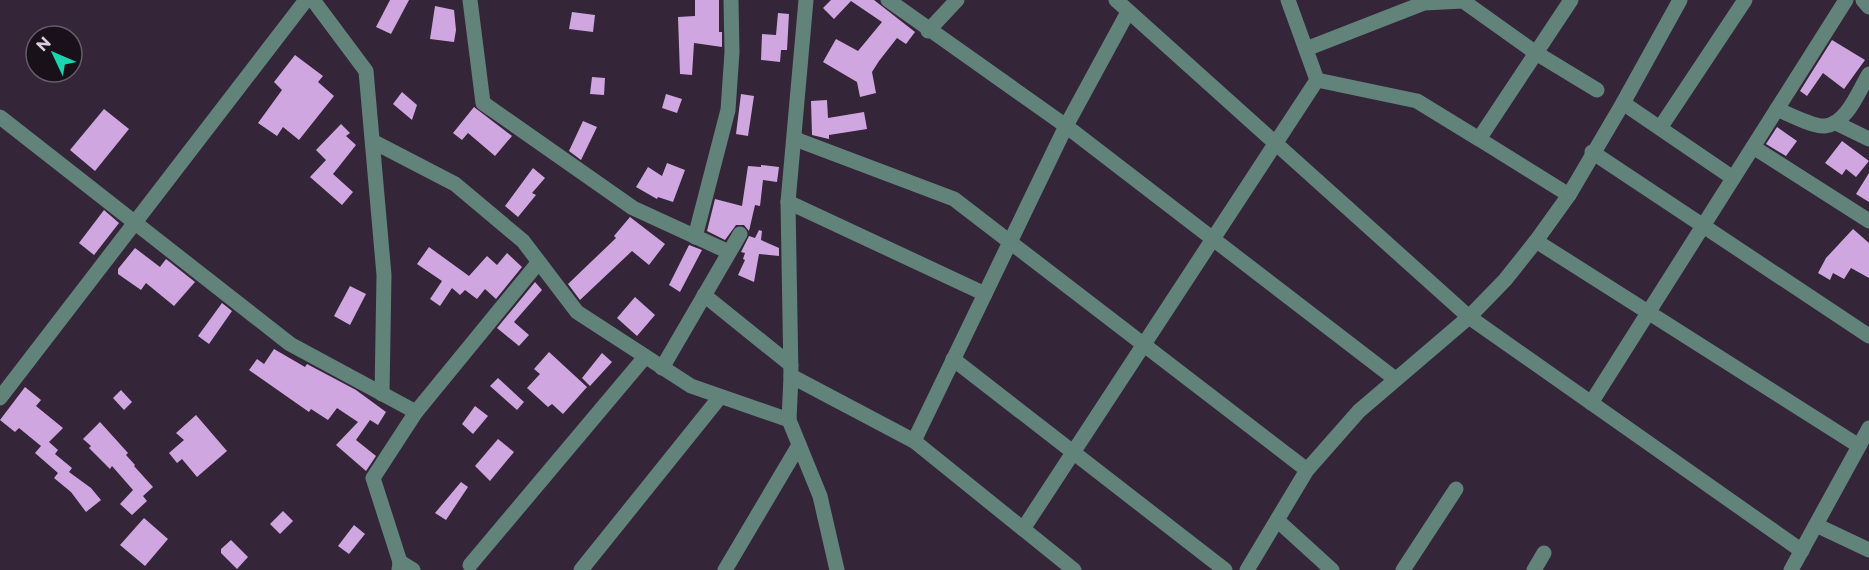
<svg xmlns="http://www.w3.org/2000/svg" width="1869" height="570" viewBox="0 0 1869 570" font-family="Montserrat,sans-serif">
<rect width="100%" height="100%" fill="#342539"/>
<g fill="#d0a6e0">
<polygon points="390,0 409,0 391,34 376,27"/>
<polygon points="695,0 719,0 719,32 722,32 722,47 694,43 692,75 680,74 678,17 695,16"/>
<polygon points="831,0 874,0 915,32 906,44 897,38 879,61 872,72 876,93 860,97 857,82 823,62 836,39 858,51 882,22 851,1 834,19 823,8"/>
<polygon points="435,6 454,10 456,30 454,42 430,39"/>
<polygon points="572,12 595,15 593,32 569,29"/>
<polygon points="778,13 789,14 787,50 781,50 780,62 761,60 762,34 776,35"/>
<polygon points="1832,40 1865,60 1844,89 1823,73 1807,96 1800,91"/>
<polygon points="295,55 323,76 318,82 334,96 299,140 283,127 277,136 258,123 282,90 274,82"/>
<polygon points="592,77 605,78 604,95 590,94"/>
<polygon points="402,92 417,105 412,120 393,104"/>
<polygon points="666,94 682,99 677,113 662,108"/>
<polygon points="741,94 754,96 748,136 736,134"/>
<polygon points="827,100 828,118 864,112 867,129 829,135 829,139 812,135 811,101"/>
<polygon points="474,107 512,136 495,156 468,133 462,140 453,133"/>
<polygon points="104,109 129,129 95,171 70,150"/>
<polygon points="583,121 597,127 581,160 569,151"/>
<polygon points="341,124 350,133 346,136 356,145 333,174 353,192 342,205 310,177 326,160 316,150"/>
<polygon points="1777,127 1797,141 1786,156 1766,144"/>
<polygon points="1842,141 1869,161 1856,177 1846,169 1842,175 1825,163"/>
<polygon points="667,163 685,170 673,202 658,197 657,199 636,187 648,167 662,176"/>
<polygon points="761,165 779,167 777,182 763,180 760,206 755,205 749,231 744,225 736,225 725,240 707,231 715,199 742,206 748,166 761,167"/>
<polygon points="533,168 545,178 532,193 536,195 518,217 505,206"/>
<polygon points="1869,173 1869,202 1856,194"/>
<polygon points="104,210 119,223 94,255 79,243"/>
<polygon points="630,217 665,244 649,265 632,251 580,300 568,284 616,238 614,236"/>
<polygon points="1853,229 1869,243 1869,278 1851,268 1844,279 1833,273 1830,280 1818,273 1826,258"/>
<polygon points="759,230 762,231 761,240 779,248 779,256 759,254 754,282 738,275 745,260 743,259 745,253 741,252 749,236 755,238"/>
<polygon points="689,245 702,250 680,292 669,285"/>
<polygon points="429,247 469,276 487,256 497,265 507,253 522,267 496,299 485,289 477,299 465,290 460,295 452,288 440,306 430,299 442,281 417,264"/>
<polygon points="135,248 160,267 166,259 195,282 174,306 146,283 141,290 118,274 118,269"/>
<polygon points="535,282 542,290 514,322 529,335 519,346 497,328"/>
<polygon points="350,286 366,294 350,325 334,316"/>
<polygon points="635,297 655,315 637,336 617,318"/>
<polygon points="222,303 232,311 209,344 198,336"/>
<polygon points="274,349 305,367 307,364 356,390 386,412 378,425 370,420 356,440 376,456 366,471 336,445 358,422 337,408 328,420 311,409 309,412 249,370 257,359 264,364"/>
<polygon points="549,352 587,387 563,414 552,404 548,407 527,388 540,374 534,369"/>
<polygon points="602,353 612,362 590,386 582,378"/>
<polygon points="498,378 524,402 517,410 490,386"/>
<polygon points="25,387 41,400 36,406 63,428 49,442 58,450 55,454 72,468 69,472 91,488 101,500 86,512 71,492 54,478 58,473 35,453 41,446 19,428 15,432 0,420"/>
<polygon points="121,390 132,402 124,410 113,398"/>
<polygon points="475,406 488,416 473,434 462,424"/>
<polygon points="196,415 227,451 197,477 182,459 177,463 169,453 184,440 176,433"/>
<polygon points="100,422 128,453 126,455 135,465 134,466 153,487 143,496 147,501 132,515 120,504 133,490 112,466 110,469 89,448 91,446 83,439"/>
<polygon points="498,439 514,452 490,481 475,466"/>
<polygon points="461,482 468,487 446,520 435,513"/>
<polygon points="283,511 293,521 280,534 270,524"/>
<polygon points="144,518 168,539 145,566 120,545"/>
<polygon points="354,525 365,534 349,554 338,546"/>
<polygon points="231,540 248,557 237,569 221,553 221,549"/>
</g>
<g fill="none" stroke-linecap="round" stroke-linejoin="round">
<g stroke="#618379" stroke-width="15">
<polyline points="313,0 366,71 384,275 382,394"/>
<polyline points="470,0 483,103 633,208 729,252"/>
<polyline points="888,0 1066,126 1394,378"/>
<polyline points="1116,0 1469,317 1802,551"/>
<polyline points="1288,0 1317,80"/>
<polyline points="1863,0 1869,7"/>
<polyline points="928,31 957,0"/>
<polyline points="1306,49 1424,3 1463,1 1536,53 1597,90"/>
<polyline points="1317,80 1417,101 1479,139 1571,0"/>
<polyline points="1623,103 1733,178"/>
<path d="M1777,109C1788,114 1814,127 1825,126C1847,124 1859,90 1869,74"/>
<polyline points="0,117 290,344 416,412"/>
<polyline points="1836,123 1869,139"/>
<polyline points="1660,128 1745,0"/>
<polyline points="795,139 954,199 1307,470"/>
<polyline points="1479,139 1569,195"/>
<polyline points="374,142 455,184 523,241 577,312 691,386 789,420 820,496 837,570"/>
<polyline points="1753,147 1869,221"/>
<polyline points="1592,152 1869,336"/>
<polyline points="788,202 985,294"/>
<polyline points="695,237 728,110 732,52 731,0"/>
<polyline points="1536,241 1859,446"/>
<polyline points="704,295 791,365"/>
<polyline points="953,359 1225,570"/>
<polyline points="662,368 740,234"/>
<polyline points="791,376 788,202 806,0"/>
<polyline points="0,398 306,0"/>
<polyline points="1591,403 1846,0"/>
<polyline points="789,420 791,376 914,441 1074,570"/>
<polyline points="914,441 1066,126 1128,12"/>
<polyline points="1277,520 1332,570"/>
<polyline points="1816,525 1869,550"/>
<polyline points="1023,529 1317,80"/>
<polyline points="400,562 413,570"/>
<polyline points="470,565 645,357"/>
<polyline points="399,570 400,562 373,478 416,412 538,263"/>
<polyline points="581,570 720,397"/>
<polyline points="725,570 799,445"/>
<polyline points="1247,570 1307,470 1359,411 1469,317 1505,280 1536,241 1569,195 1623,103 1680,0"/>
<polyline points="1403,570 1456,489"/>
<polyline points="1534,570 1544,553"/>
<polyline points="1791,570 1869,428"/>
</g>
</g>
<g transform="translate(54 54) rotate(314)"><circle r="28" fill="#18111a" stroke="#655d68" stroke-width="1.5"/>
<path d="M0-4.5L10 22L0 15L-10 22Z" fill="#1bd5b1"/>
<text y="-9" font-size="16" font-weight="bold" text-anchor="middle" fill="#d9cfdc">N</text>
</g>
</svg>
